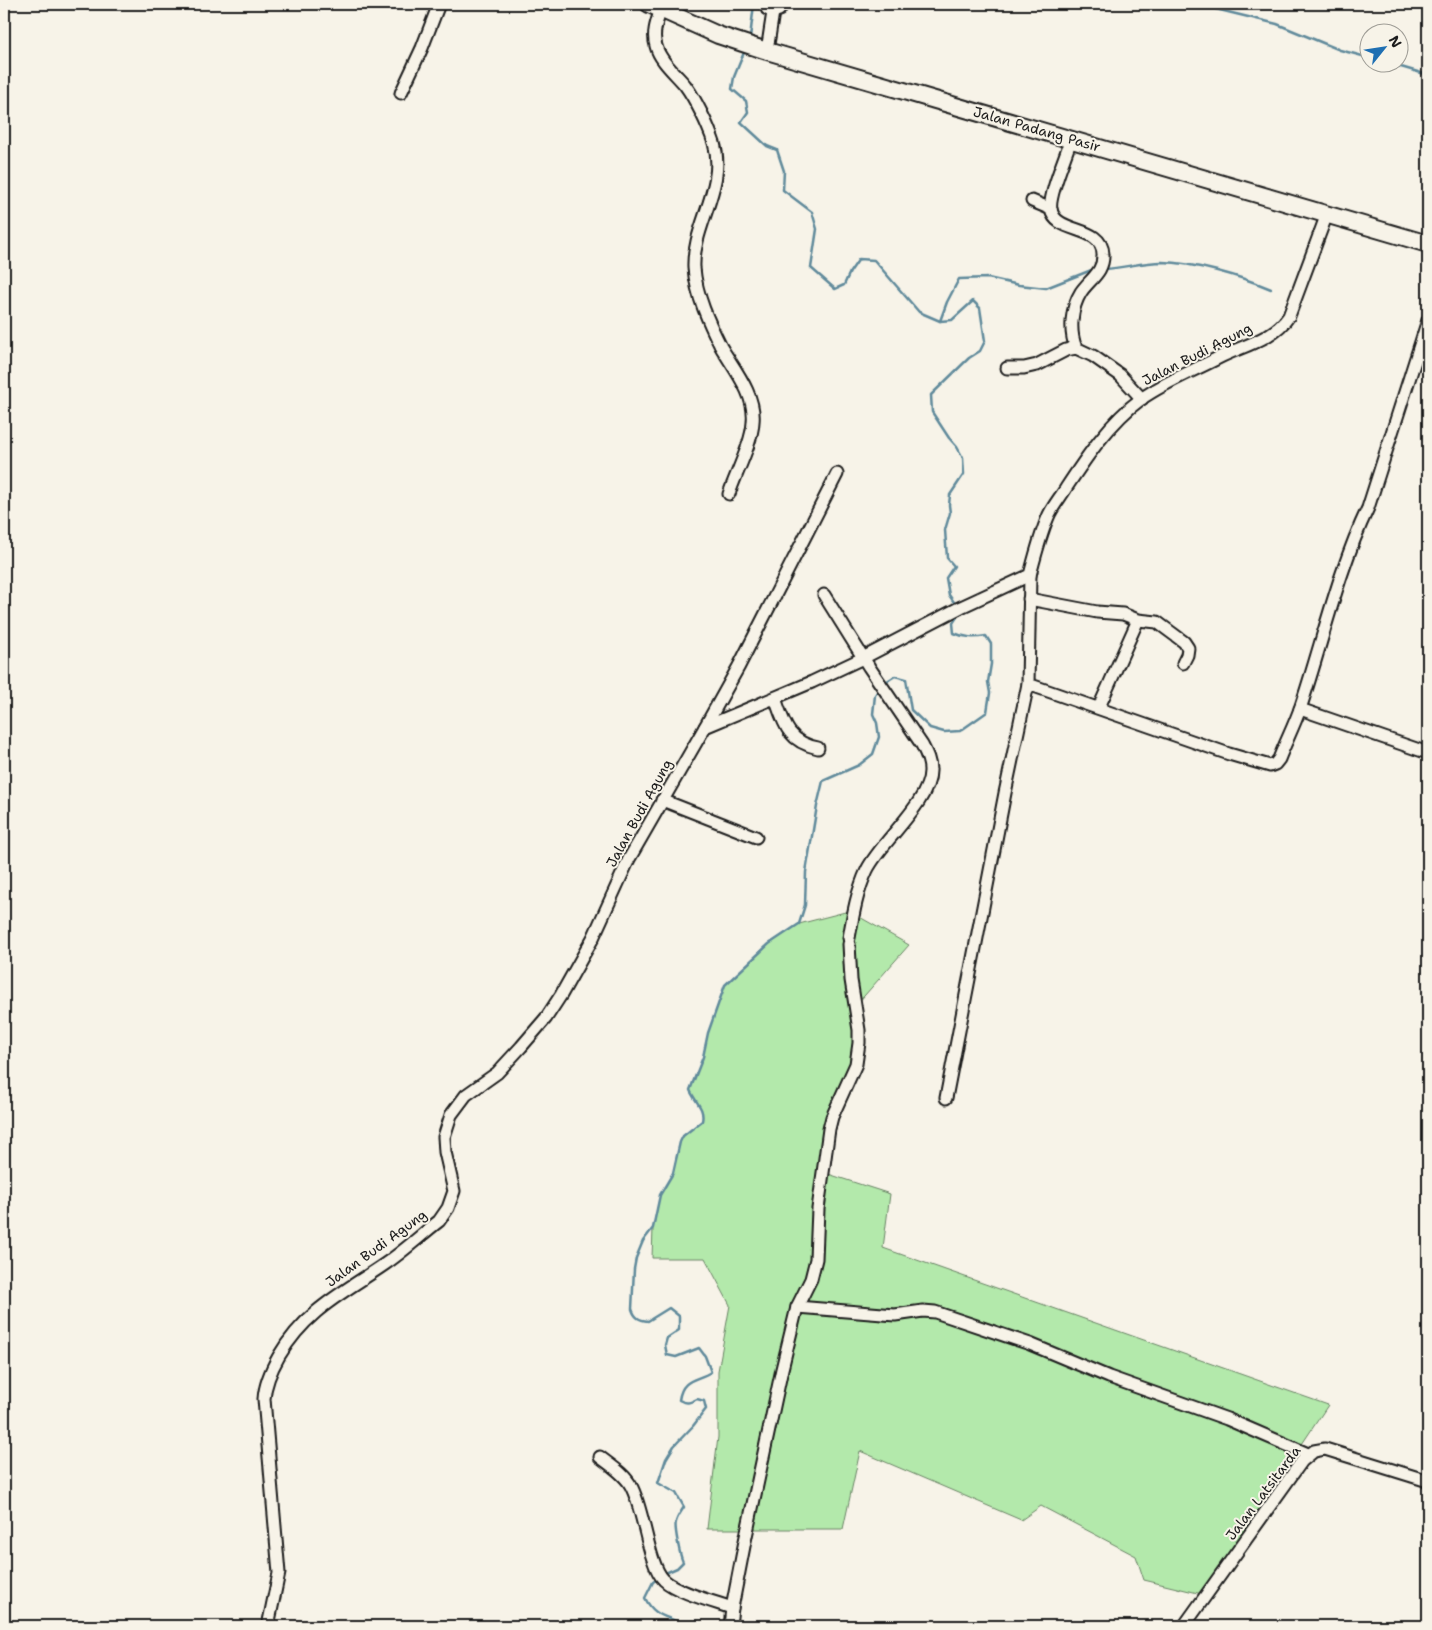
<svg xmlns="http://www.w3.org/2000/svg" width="1432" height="1630" viewBox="0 0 1432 1630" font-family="'Shantell Sans',sans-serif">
<rect width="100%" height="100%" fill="#f7f3e8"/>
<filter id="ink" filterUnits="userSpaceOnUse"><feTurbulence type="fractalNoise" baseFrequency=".02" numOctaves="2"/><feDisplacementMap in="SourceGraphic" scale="10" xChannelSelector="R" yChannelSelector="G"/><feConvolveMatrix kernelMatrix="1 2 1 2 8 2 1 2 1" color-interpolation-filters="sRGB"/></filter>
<g filter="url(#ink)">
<path fill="#b3e9ab" stroke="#688264" d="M849,911L909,945L857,1004L861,1056L833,1103L822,1172L890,1194L883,1248L1328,1405L1202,1594L1144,1580L1136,1556L1041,1506L1021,1520L860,1451L843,1529H707L718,1437V1371L730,1305L705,1258H652L653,1228L660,1195L673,1173L680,1142L683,1136L702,1121C705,1108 695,1102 690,1090L703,1057L708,1033L725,985L769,944L799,924Z"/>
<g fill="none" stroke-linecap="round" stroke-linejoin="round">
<g stroke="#608a9b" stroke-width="2.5">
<polyline points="1195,4 1277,24 1340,50 1370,58"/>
<polyline points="750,38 754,4"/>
<polyline points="745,50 734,77 732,89 746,101 748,112 741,122 767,146 777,150 784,171 783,190 812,212 817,229 811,268 835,289 844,285 850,272 859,259 874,260 919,312 940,321 952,320 973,301 980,308 985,341 980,351 969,358 931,395 932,412 949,438 957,447 963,458 964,474 950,495 949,505 950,513 945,530 947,558 954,566 946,578 949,595 956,605"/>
<polyline points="1384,62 1428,75"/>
<path d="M1105,269C1124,268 1142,262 1162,262C1195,263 1240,276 1271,289"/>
<polyline points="940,321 947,302 959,279 988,278 1019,285 1046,288 1094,269"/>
<path d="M884,683L895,676L906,679L911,710L930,728L944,732L960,731L987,712L990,693L988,682L991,664V644L986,636C974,638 965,638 954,633L953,623L959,614V613"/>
<path d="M663,1574L677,1568L683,1562C680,1556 674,1527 676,1522C677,1517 681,1512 684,1507L676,1493L658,1483L666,1459L674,1446L693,1426L706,1409L704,1401L697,1399C690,1403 686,1404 679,1400C682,1378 696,1381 711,1372L705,1356L699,1348L676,1357L667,1355L665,1345L667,1338L679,1330V1316L669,1308L648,1321C639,1320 635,1318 632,1309L634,1269L636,1258L643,1241L653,1228L660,1195L673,1173L680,1142L683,1136L702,1121C705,1108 695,1102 690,1090L703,1057L708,1033L725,985L769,944L799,924L805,905L806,872L817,806L823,781L859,765L873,754L879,737L877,723L873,714L875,695L879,689"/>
<path d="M659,1578L653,1582L645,1598C656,1620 670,1615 685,1626"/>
</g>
<g stroke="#1c1c1c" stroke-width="15">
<g id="minor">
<polyline points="766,4 767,9 773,12 779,10 783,4"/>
<path d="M661,9C657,21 652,33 656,46C660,61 675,73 685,85C696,100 708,125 714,143C727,186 692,226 694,268C696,295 709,323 721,347C734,369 756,395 753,422C752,443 736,473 729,494"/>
<polyline points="767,51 773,12"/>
<polyline points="401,93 422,48 439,4"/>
<path d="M1071,139C1067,153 1048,196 1051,209C1055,235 1102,224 1103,254C1104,272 1090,279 1081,292C1071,308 1069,331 1076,348"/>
<polyline points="1032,201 1051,209"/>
<polyline points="1007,368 1024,368 1037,365 1066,350 1076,348 1093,356 1120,375 1142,399"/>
<path d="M824,595L869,667L922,745C926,753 930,760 930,770C931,802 881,841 867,870C857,891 853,915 849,938"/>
<polyline points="1029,599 1097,612 1123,614 1138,620 1099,707"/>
<polyline points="1138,620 1157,622 1184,642 1188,648 1187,655 1183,663"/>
<path d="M1028,684L1229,754L1270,766L1275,764L1279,759C1286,741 1295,724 1301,706C1323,640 1338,571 1368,508L1428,320"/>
<path d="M775,698C784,724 788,742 818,748"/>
<polyline points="1300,709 1428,753"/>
<polyline points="705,727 739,666 837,474"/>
<polyline points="662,800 756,837"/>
<polyline points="946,1098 1005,793 1028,684 1030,575"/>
<polyline points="797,1307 895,1315 923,1311 935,1312 1030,1344 1109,1377 1227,1419 1308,1454"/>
<path d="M600,1457C610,1465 625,1474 631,1486C644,1509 648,1565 664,1580C676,1592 715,1602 732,1608"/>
<path d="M268,1626L279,1573L264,1399C265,1383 271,1370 279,1356C306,1310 343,1293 385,1264C404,1251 421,1235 439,1221L448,1208L454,1191L445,1152L444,1137L451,1115L466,1095L497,1073L521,1047L546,1018L561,995L593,938L629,859L705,727L812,682L863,658L961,607L1030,575C1035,556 1040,536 1048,517C1052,507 1060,498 1066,488C1087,456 1110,422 1141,399C1165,382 1193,371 1218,358C1242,346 1274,339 1289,316L1327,214"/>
<polyline points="730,1626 732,1608 745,1541 782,1369 797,1307 811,1279 816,1259 818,1209 829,1129 832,1117 856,1064 859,1043 859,1030 851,980 849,944"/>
<polyline points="1184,1626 1302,1461 1314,1451 1325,1449 1428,1481"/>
</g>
</g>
<g stroke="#1c1c1c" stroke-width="20">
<polyline id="highway" points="649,4 718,35 767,51 1428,244"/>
</g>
<use href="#minor" stroke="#f7f3e8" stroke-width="11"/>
<use href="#highway" stroke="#f7f3e8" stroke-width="16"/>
</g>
</g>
<g text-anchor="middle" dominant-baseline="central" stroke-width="4" stroke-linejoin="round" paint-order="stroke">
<g font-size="14" fill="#1c1c1c" stroke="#f7f3e8">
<text transform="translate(1037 129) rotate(16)">Jalan Padang Pasir</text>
<text transform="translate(1197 354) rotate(-27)">Jalan Budi Agung</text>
<text transform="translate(639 813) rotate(-61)">Jalan Budi Agung</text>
<text transform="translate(376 1248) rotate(-36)">Jalan Budi Agung</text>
<text transform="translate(1263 1493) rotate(-53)">Jalan Latsitarda</text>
</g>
</g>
<rect width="1432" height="1630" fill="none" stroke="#f7f3e8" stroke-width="20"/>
<rect x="10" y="10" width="1412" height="1610" fill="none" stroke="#1c1c1c" stroke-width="2" filter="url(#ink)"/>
<g transform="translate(1384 48) rotate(60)"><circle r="24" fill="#f7f3e8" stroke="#9f9d96"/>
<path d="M0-4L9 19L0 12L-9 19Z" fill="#1f6fb2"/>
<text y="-8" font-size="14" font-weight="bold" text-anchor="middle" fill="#1c1c1c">N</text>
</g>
</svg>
